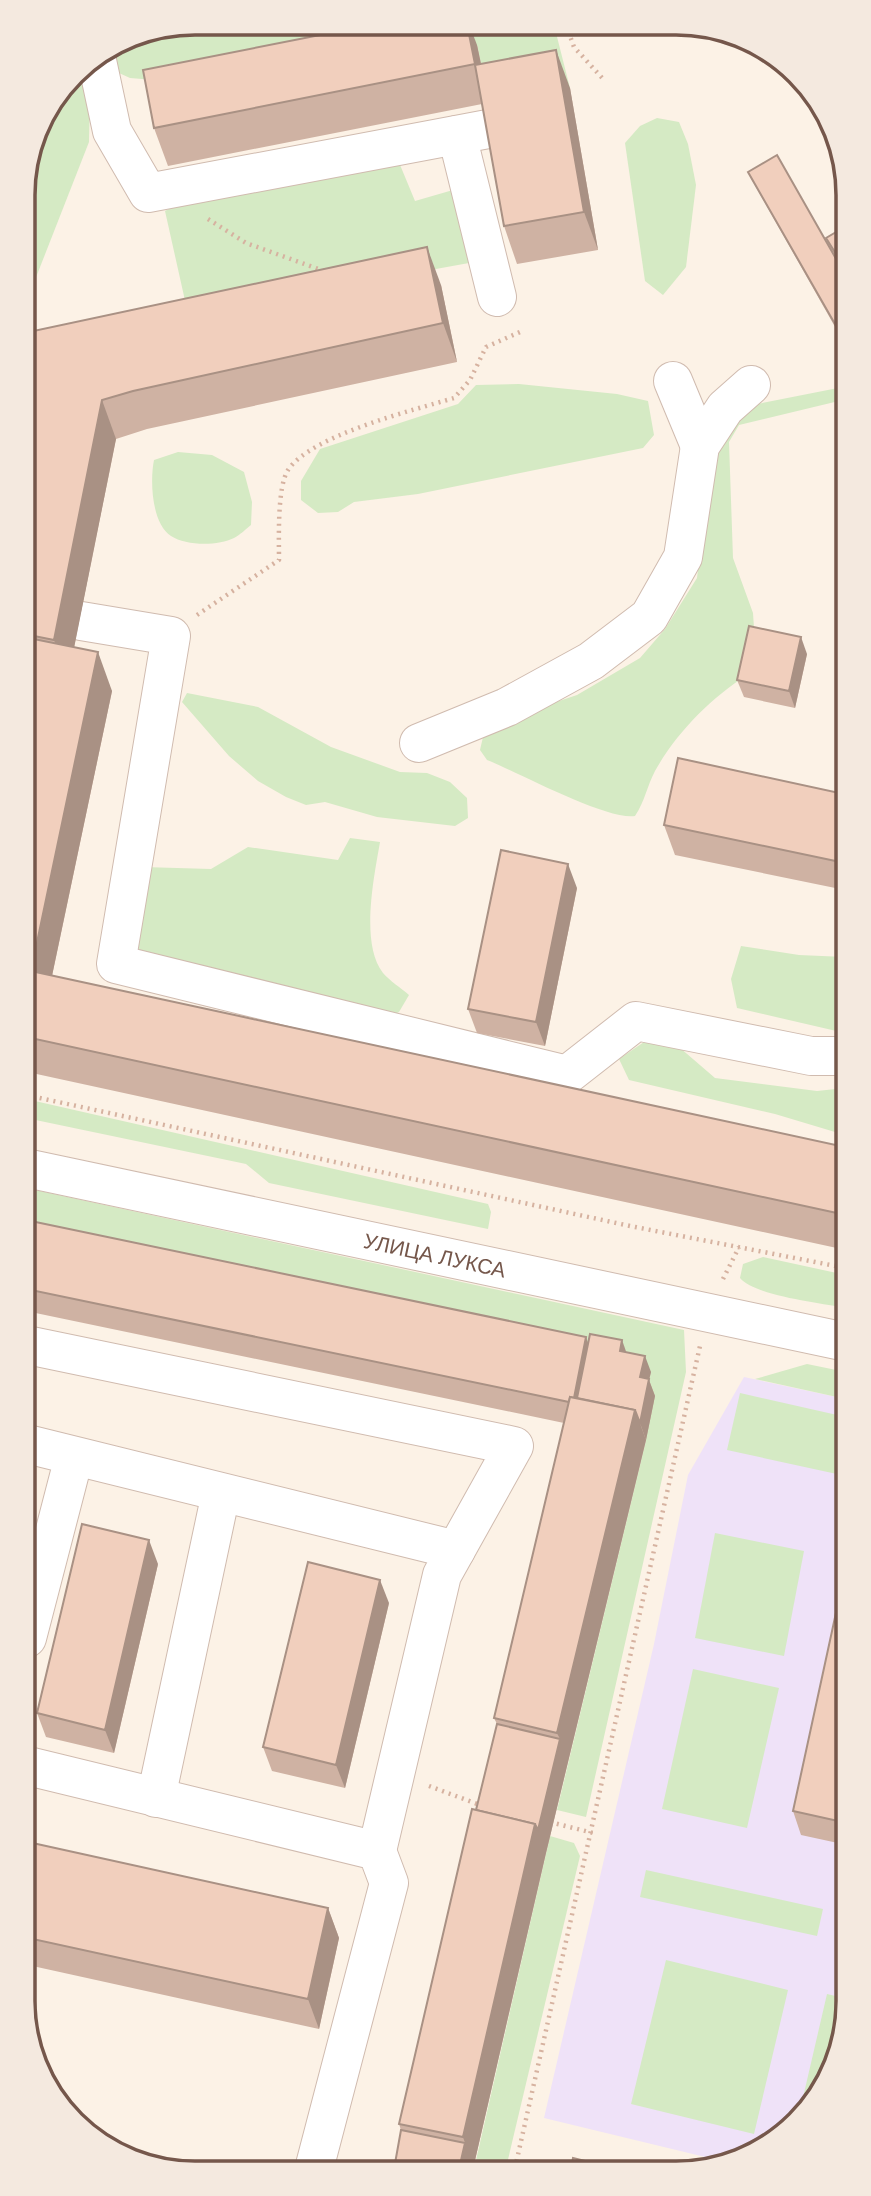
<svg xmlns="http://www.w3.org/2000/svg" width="871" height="2196" viewBox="0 0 871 2196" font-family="Arial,sans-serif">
<rect width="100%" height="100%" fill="#fcf2e6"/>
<polygon fill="#efe2f8" points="744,1377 846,1399 848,2012 812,2106 771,2144 730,2163 544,2118 654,1644 688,1475"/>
<g fill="#d5eac4">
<polygon points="195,23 554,25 570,88 489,103 477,45 154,80 130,78 108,68 104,51 130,36"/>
<polygon points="81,66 90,97 89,142 24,308 23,184 40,119"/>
<polygon points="657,118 679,122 688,144 696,185 686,267 663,295 645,281 625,143 640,126"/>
<polygon points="398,160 415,201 453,190 469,263 188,314 165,211 190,198"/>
<polygon points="519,384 617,394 648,401 654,435 643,448 418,494 354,502 338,512 318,513 301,500 301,481 320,449 458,404 476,385"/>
<path d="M843,387V400L739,425L729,442L733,558L753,613L755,643L748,674C710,699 677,732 655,771C647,786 645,801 635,816C605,820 520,773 487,760L480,750L483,737L529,711L577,695L640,658L665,629L697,578L712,449L742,407Z"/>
<path d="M178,452L212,455L244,472L252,502L251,525C246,529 240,535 234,538C218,546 186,546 171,536C151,523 150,479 154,460Z"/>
<polygon points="187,693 258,707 331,747 400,772 427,773 450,782 467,798 468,818 455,826 377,817 325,802 306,805 286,797 258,781 229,756 182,702"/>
<path d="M350,838L380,842C374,877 360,944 383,973C390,981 401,988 409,995L399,1012L384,1019L131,950L143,867L211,869L248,847L338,860Z"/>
<polygon points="741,946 799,955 845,957 845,1033 737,1008 731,979"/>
<polygon points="647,1040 679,1047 715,1078 817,1091 845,1088 845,1135 775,1114 629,1080 619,1059"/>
<polygon points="26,1099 488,1204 491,1212 488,1229 269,1183 246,1164 26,1118"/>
<polygon points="26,1188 684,1330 686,1372 586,1817 557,1810 646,1440 594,1361 26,1242"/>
<path d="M763,1257L846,1275V1308C821,1303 755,1296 740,1278L743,1264Z"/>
<polygon points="807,1364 846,1372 846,1399 755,1379"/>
<polygon points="740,1393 846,1417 846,1476 727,1450"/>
<polygon points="715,1533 804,1551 784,1656 695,1638"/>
<polygon points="693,1669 779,1688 747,1828 662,1809"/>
<polygon points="550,1836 574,1843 580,1856 506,2168 474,2169"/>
<polygon points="646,1870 823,1909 817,1936 640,1897"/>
<polygon points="666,1960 788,1990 754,2134 631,2104"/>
<polygon points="827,1994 848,1999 848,2012 812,2106 798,2119"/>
</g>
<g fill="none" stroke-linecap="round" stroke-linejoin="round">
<g stroke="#d0bbaf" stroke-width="40">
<g id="minor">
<polyline points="96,56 112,131 148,193 488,129"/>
<polyline points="457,135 497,297"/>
<polyline points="673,381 700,446"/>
<polyline points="81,621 171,636 116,964 567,1075 636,1021 811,1056 845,1056"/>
<polyline points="419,743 507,707 591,661 649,617 683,557 700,446 725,408 751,385"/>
<path id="s1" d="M26,1168L846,1342"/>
<polyline points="27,1345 514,1446 442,1575 377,1851"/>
<polyline points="27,1444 456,1550"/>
<polyline points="27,1638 74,1457"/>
<polyline points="28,1766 377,1851 389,1883 314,2169"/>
<polyline points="156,1798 221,1493"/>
</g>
</g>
<g stroke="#d6b2a0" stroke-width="4.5" stroke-dasharray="2 5" stroke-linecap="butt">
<polyline points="566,25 574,47 604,80"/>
<polyline points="208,219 246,243 324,271"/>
<path d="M197,615L279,560C279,540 277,487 288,470C311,435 414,410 454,398L470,380L486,347L520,332"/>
<polyline points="26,1095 630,1226 846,1268"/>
<polyline points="723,1279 739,1247"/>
<polyline points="429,1786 480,1805"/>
<polyline points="550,1822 593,1833"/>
<polyline points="515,2168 700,1346"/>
</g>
<use href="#minor" stroke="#fff" stroke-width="38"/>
</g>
<g fill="#cfb2a3">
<polygon points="477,45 481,64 570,88 598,250 517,264 504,226 482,104 168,166 154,128"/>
<polygon points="748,172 843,271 843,341 752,180"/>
<polygon points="843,228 843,269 829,247 826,238"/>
<polygon points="441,285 457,362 147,429 116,439 74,647 112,691 52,976 845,1147 846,1250 32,1073 26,1057 24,333"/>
<polygon points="807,654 795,708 744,697 737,680"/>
<polygon points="844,794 845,890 675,855 664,825"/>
<polygon points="577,888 545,1046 477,1033 468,1009"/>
<polygon points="26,1220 586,1337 588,1344 626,1352 651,1372 649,1380 655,1396 646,1440 546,1853 473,2169 401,2130 399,2124 497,1724 494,1718 564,1423 26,1311"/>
<polygon points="847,1562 847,1845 801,1835 793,1811"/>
<polygon points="158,1564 114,1753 46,1737 37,1713"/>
<polygon points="389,1603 345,1788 272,1771 263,1747"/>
<polygon points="28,1842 328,1908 339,1938 319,2029 28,1965"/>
</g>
<g fill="#a99184">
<polygon points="467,24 469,24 477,45 489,102 475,64"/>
<polygon points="556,50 570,88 598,250 584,212"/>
<polygon points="427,247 441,285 457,362 443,323"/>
<polygon points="102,400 116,439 68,678 54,640"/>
<polygon points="801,637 807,654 795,708 789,691"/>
<polygon points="98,652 112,691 45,1009 31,971"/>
<polygon points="568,864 577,888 545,1046 536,1022"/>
<polygon points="586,1337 594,1361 584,1412 573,1403"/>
<polygon points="622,1340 628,1357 620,1351"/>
<polygon points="645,1356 651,1372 649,1380 655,1396 646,1440 640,1423 640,1377"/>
<polygon points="635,1410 646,1440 546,1853 473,2169 459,2169 465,2143 463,2137 535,1824 560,1739 557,1733"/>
<polygon points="149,1540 158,1564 114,1753 105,1730"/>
<polygon points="380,1580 389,1603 345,1788 336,1765"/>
<polygon points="328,1908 339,1938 319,2029 308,1999"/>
</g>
<g fill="#f1cfbd" stroke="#a99184" stroke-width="2">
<polygon points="376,24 467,24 475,64 154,128 143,70"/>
<polygon points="556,50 584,212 504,226 475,65"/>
<polygon points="777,155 843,271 843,338 748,172"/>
<polygon points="843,228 843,265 826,238"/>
<polygon points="427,247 443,323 133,391 102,400 54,640 24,634 24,333"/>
<polygon points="749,626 801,637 789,691 737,680"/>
<polygon points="24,637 98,652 31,971 25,970"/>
<polygon points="678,758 844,794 845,863 664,825"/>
<polygon points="501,850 568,864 536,1022 468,1009"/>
<polygon points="31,971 845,1147 846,1215 26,1037 25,998"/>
<polygon points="26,1220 586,1337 574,1398 570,1397 569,1402 26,1289"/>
<polygon points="590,1334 622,1340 620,1351 645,1356 640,1377 649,1379 640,1423 635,1410 577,1398"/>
<polygon points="570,1397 635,1410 557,1733 494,1718"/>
<polygon points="82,1524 149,1540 105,1730 37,1713"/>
<polygon points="308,1562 380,1580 336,1765 263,1747"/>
<polygon points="847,1562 847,1823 793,1811"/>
<polygon points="497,1724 560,1739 538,1830 535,1824 476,1810"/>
<polygon points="472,1809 535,1824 463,2137 399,2124"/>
<polygon points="28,1842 328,1908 308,1999 28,1938"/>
<polygon points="401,2130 465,2143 459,2169 394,2169"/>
<polygon points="573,2158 613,2168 571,2168"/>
</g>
<g text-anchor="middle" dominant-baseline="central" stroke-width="5" stroke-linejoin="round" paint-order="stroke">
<g font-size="21" fill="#75574b" stroke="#fff6ec">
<text stroke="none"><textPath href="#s1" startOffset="418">УЛИЦА ЛУКСА</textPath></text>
</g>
</g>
<path d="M0 0H871V2196H0ZM195 35H676A160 160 0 0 1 836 195V2001A160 160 0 0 1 676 2161H195A160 160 0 0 1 35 2001V195A160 160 0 0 1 195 35Z" fill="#f4e9df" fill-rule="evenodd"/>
<path fill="none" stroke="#75574b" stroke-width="3.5" d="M195 35H676A160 160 0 0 1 836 195V2001A160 160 0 0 1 676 2161H195A160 160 0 0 1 35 2001V195A160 160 0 0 1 195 35Z"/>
</svg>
